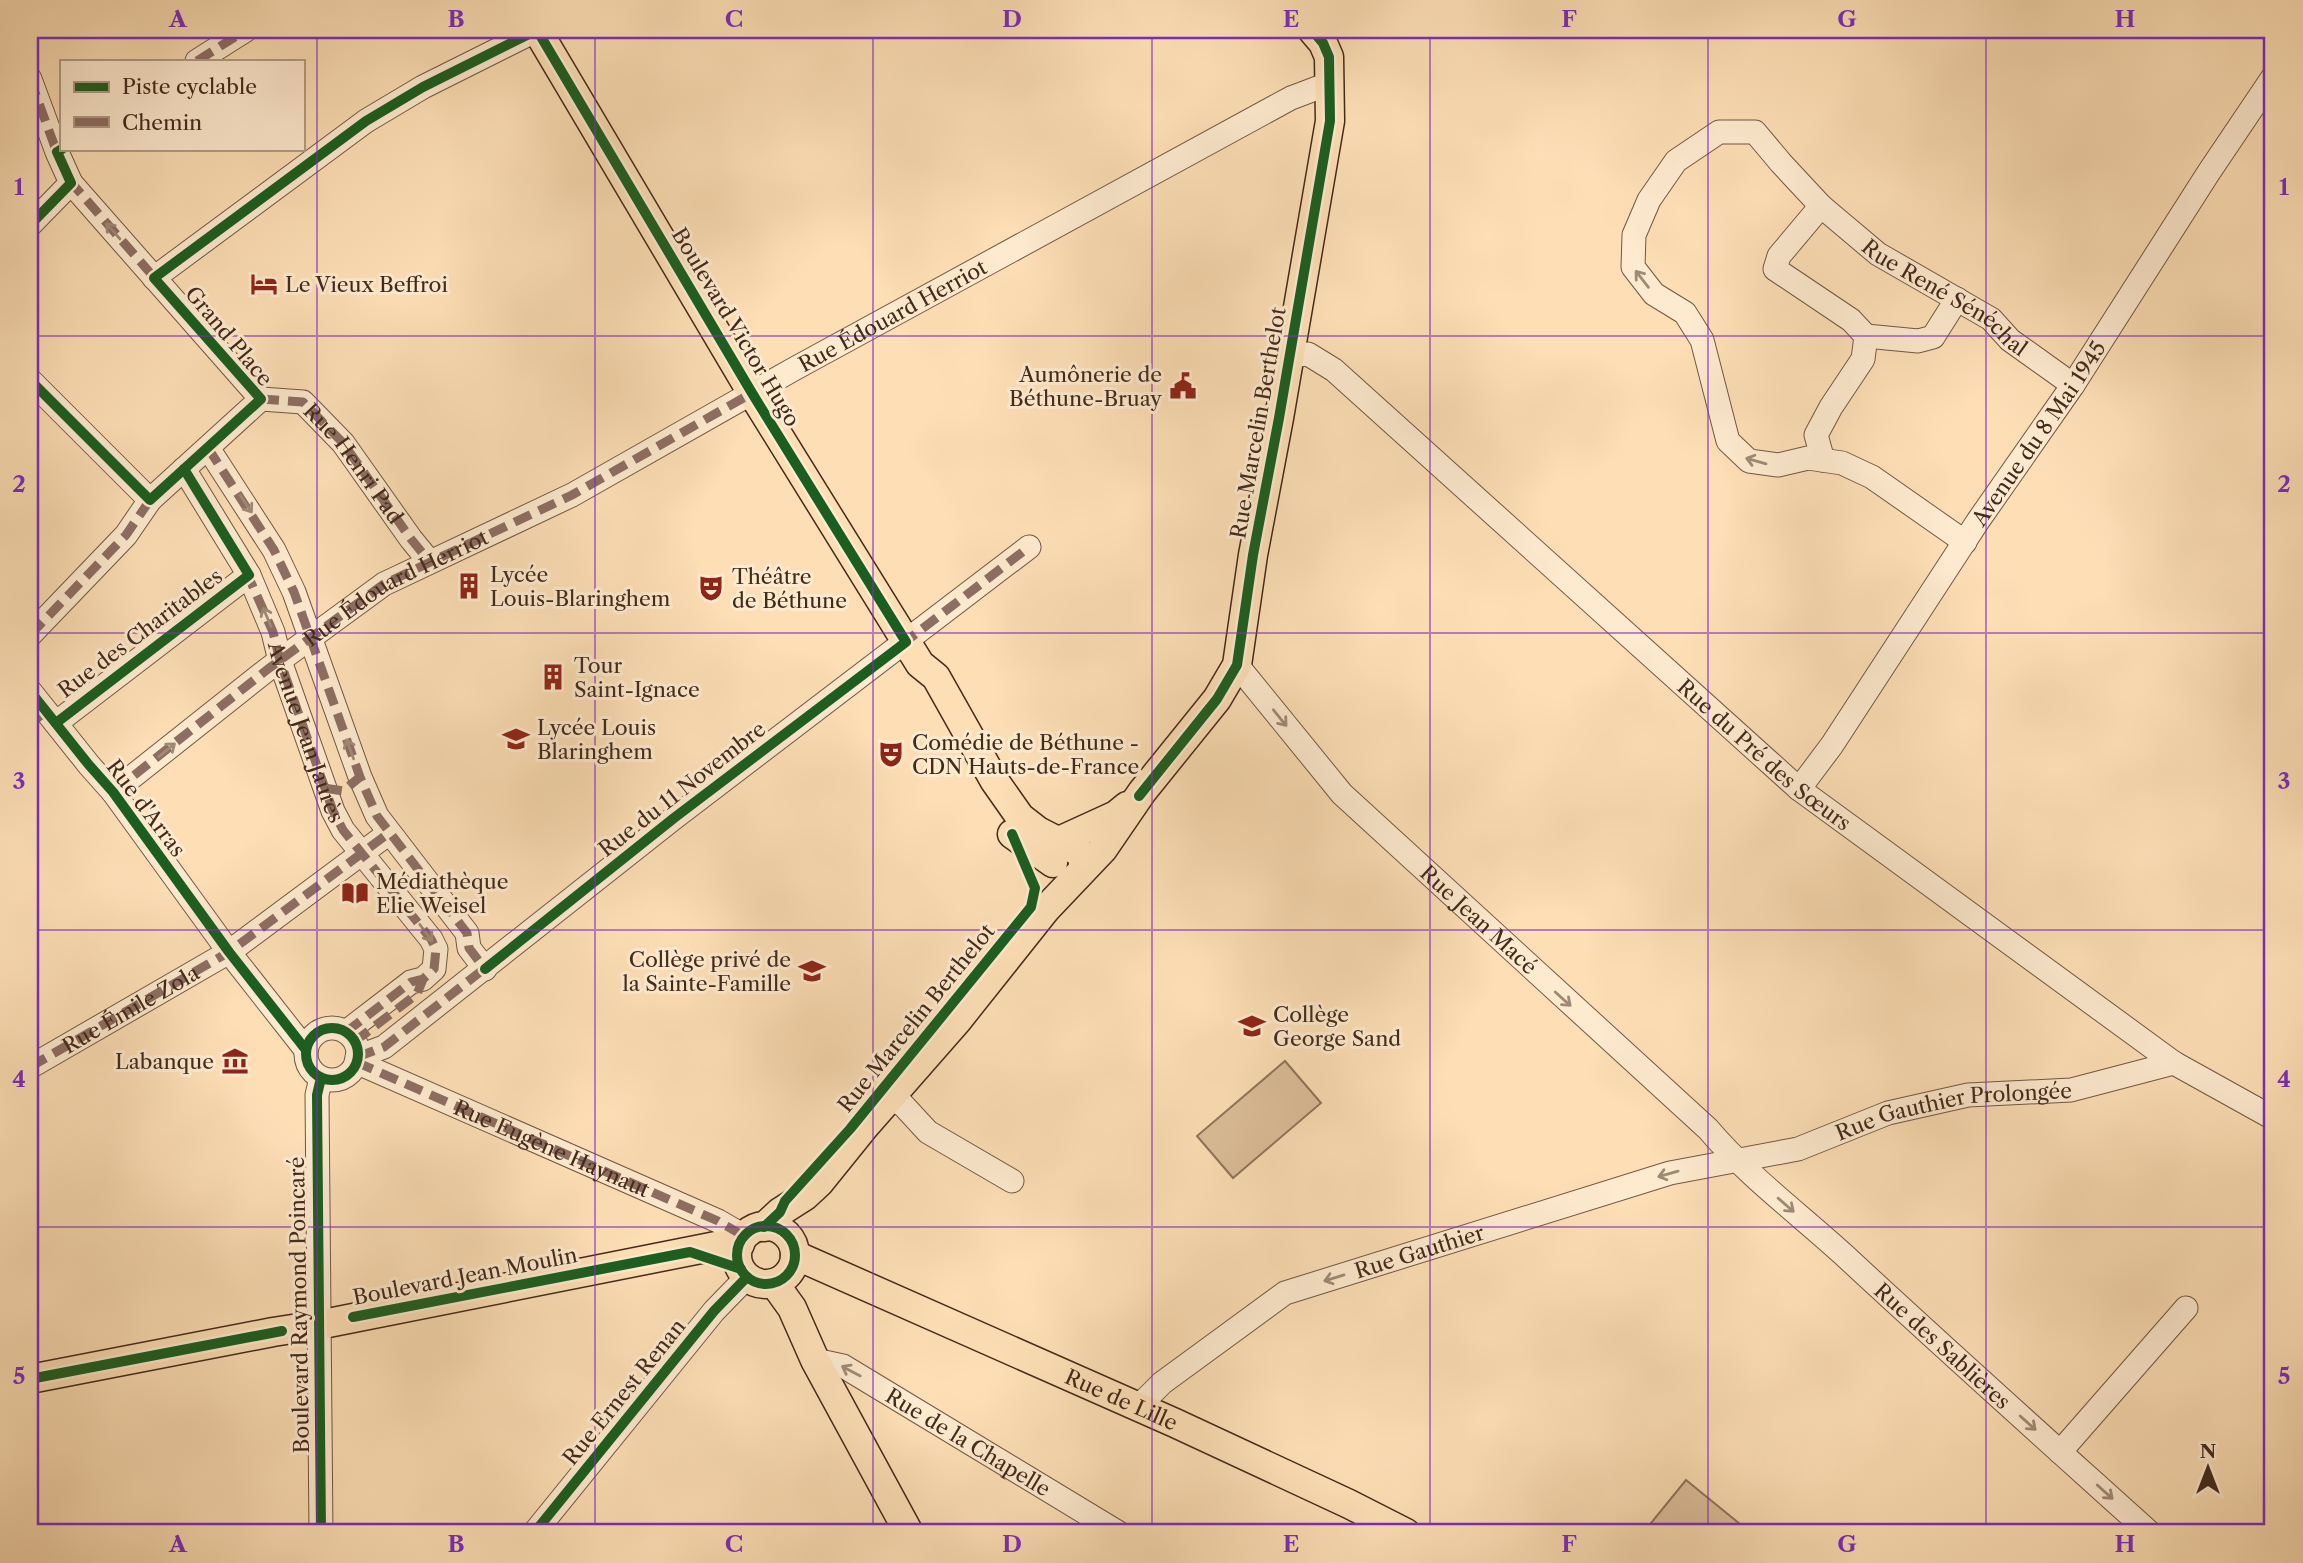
<svg xmlns="http://www.w3.org/2000/svg" width="2303" height="1563" viewBox="0 0 2303 1563" font-family="'Libre Caslon Text',serif">
<rect width="100%" height="100%" fill="#fddeb5"/>
<filter id="stains"><feTurbulence type="fractalNoise" baseFrequency=".00286" numOctaves="4"/><feColorMatrix values="0 0 0 0 .2 0 0 0 0 .09 0 0 0 0 .02 0 0 0 .5 -.17"/></filter>
<radialGradient id="worn" r=".72"><stop offset=".6" stop-color="#630" stop-opacity="0"/><stop offset="1" stop-color="#630" stop-opacity=".3"/></radialGradient>
<g fill="#ddbf9b" stroke="#90745c" stroke-width="2">
<polygon points="1285,1061 1321,1103 1233,1178 1197,1136"/>
<polygon points="1686,1480 1751,1533 1665,1533 1651,1523"/>
</g>
<g fill="none" stroke-linecap="round" stroke-linejoin="round">
<g stroke="#725742" stroke-width="25">
<g id="minor">
<polyline points="197,61 246,30"/>
<polyline points="30,79 57,152 71,183 261,399 150,500 30,380"/>
<polyline points="1821,206 1779,256 1775,269 1851,320 1866,336 1863,359 1831,407 1816,435 1823,460"/>
<polyline points="30,225 71,183"/>
<polyline points="154,278 366,121 423,87 537,30"/>
<polyline points="1866,336 1918,341 1933,337 1957,299"/>
<path id="s1" d="M1290,356L1308,354L1334,370L1799,789L2174,1063L2273,1118"/>
<path id="s2" d="M261,399L303,402L343,443L411,539L429,561"/>
<polyline points="208,448 274,550 294,592 360,777 377,816 467,933 469,948 485,969"/>
<polyline points="184,469 249,575 273,632 280,661 333,811 343,830 431,939 436,949 434,969 423,979 411,982 346,1032"/>
<path id="s3" d="M1965,542L1872,477L1842,463L1808,458L1778,465L1749,461L1728,441L1702,340L1685,313L1654,294L1633,267L1634,235L1649,200L1676,161L1719,132H1755L1781,163L1821,206L1878,254L1991,319L2010,340L2073,385"/>
<polyline points="30,635 126,535 150,500"/>
<path id="s4" d="M1237,665L1342,794L1708,1129C1748,1176 1798,1213 1844,1255C1945,1349 2048,1441 2150,1533"/>
<polyline points="30,691 89,765 113,792 229,952 306,1050"/>
<polyline points="56,723 249,575"/>
<path id="s5" d="M1799,789L1832,745L1978,521L2073,385L2209,172L2273,77"/>
<path id="s6" d="M113,792L268,669L384,584L572,495L794,369L1291,98L1320,87L1331,86"/>
<circle cx="332" cy="1054" r="26"/>
<polyline points="357,1057 384,1047 674,818 1029,547"/>
<polyline points="356,1062 718,1221 744,1236"/>
<polyline points="30,1067 229,952 389,833"/>
<polyline points="890,1098 903,1105 928,1132 1012,1181"/>
<path id="s7" d="M815,1360L843,1366L1119,1533"/>
<path id="s8" d="M1138,1407L1162,1383L1285,1293L1670,1173L1798,1149L1888,1113L1968,1095L2071,1090L2174,1063"/>
<polyline points="2060,1452 2186,1308"/>
<polyline points="321,1533 317,1095 321,1078"/>
<polyline points="534,1533 714,1311 747,1277"/>
</g>
</g>
<g stroke="#432a1c" stroke-width="31">
<g id="major">
<polyline points="537,30 752,393 920,664 936,677 994,780 1020,817 1038,831 1079,852 1083,859 1083,868"/>
<polyline points="1012,834 1053,863"/>
<polyline points="1059,841 1116,815 1127,806"/>
<circle cx="766" cy="1255" r="29"/>
<polyline points="764,1227 780,1212 805,1196 819,1183 865,1126 957,1021 1046,909 1103,849 1142,792 1217,699 1237,665 1253,555 1279,418 1330,121 1329,57 1323,43 1312,30"/>
<path id="s9" d="M795,1255L1175,1423L1349,1504L1406,1533"/>
<polyline points="774,1283 792,1308 815,1360 909,1533"/>
<polyline points="30,1379 273,1332 318,1325 716,1246 740,1244"/>
</g>
</g>
<use href="#minor" stroke="#feeacf" stroke-width="23"/>
<use href="#major" stroke="#fddeb5" stroke-width="28"/>
<g stroke="#8d6e63" stroke-width="9" stroke-dasharray="18 9" stroke-linecap="butt">
<polyline points="197,61 246,30"/>
<polyline points="30,79 59,158"/>
<polyline points="69,180 159,283"/>
<polyline points="261,399 303,402 343,443 411,539 429,561"/>
<polyline points="208,448 274,550 294,592 360,777 377,816 467,933 469,948 485,969"/>
<path id="s10" d="M246,571L273,632L280,661L333,811L343,830L431,939L436,949L434,969L423,979L411,982L346,1032"/>
<polyline points="30,635 126,535 150,500"/>
<polyline points="901,645 1029,547"/>
<polyline points="30,724 45,712"/>
<polyline points="324,788 343,791 360,777"/>
<polyline points="113,792 268,669 384,584 572,495 752,393"/>
<polyline points="354,1042 417,994 423,979"/>
<polyline points="357,1057 384,1047 489,965"/>
<path id="s11" d="M356,1062L718,1221L744,1236"/>
<path id="s12" d="M30,1067L229,952L389,833"/>
</g>
<g stroke="#feeacf" stroke-width="15">
<g id="cycleway">
<polyline points="30,225 71,183 57,152 62,149"/>
<polyline points="30,380 150,500 261,399 154,278 366,121 423,87 537,30"/>
<polyline points="30,691 89,765 113,792 229,952 306,1050"/>
<polyline points="56,723 249,575 184,469"/>
<polyline points="1139,796 1217,699 1237,665 1253,555 1279,418 1330,121 1329,57 1323,43 1312,30"/>
<polyline points="485,969 674,818 906,642 752,393 537,30"/>
<circle cx="332" cy="1054" r="26"/>
<circle cx="766" cy="1255" r="29"/>
<polyline points="764,1227 780,1212 785,1201 850,1129 1031,907 1035,888 1012,834"/>
<polyline points="353,1317 690,1252 741,1269"/>
<polyline points="30,1379 282,1331"/>
<polyline points="321,1533 317,1095 321,1078"/>
<polyline points="534,1533 714,1311 747,1277"/>
</g>
</g>
<use href="#cycleway" stroke="#1b5e20" stroke-width="10"/>
</g>
<defs><path id="oneway-shaft" d="M-6 0H5M1.5-3L5.5 0L1.5 3" fill="none" stroke-width="1.6" stroke-linecap="round" stroke-linejoin="round" transform="scale(1.75)"/></defs>
<g stroke="#a08a76">
<use href="#oneway-shaft" transform="translate(113 231) rotate(-131)"/>
<use href="#oneway-shaft" transform="translate(1642 279) rotate(-128)"/>
<use href="#oneway-shaft" transform="translate(1756 461) rotate(-164)"/>
<use href="#oneway-shaft" transform="translate(246 504) rotate(56)"/>
<use href="#oneway-shaft" transform="translate(267 617) rotate(-113)"/>
<use href="#oneway-shaft" transform="translate(1280 718) rotate(51)"/>
<use href="#oneway-shaft" transform="translate(350 749) rotate(-110)"/>
<use href="#oneway-shaft" transform="translate(167 750) rotate(-39)"/>
<use href="#oneway-shaft" transform="translate(426 933) rotate(54)"/>
<use href="#oneway-shaft" transform="translate(1563 999) rotate(42)"/>
<use href="#oneway-shaft" transform="translate(1668 1174) rotate(164)"/>
<use href="#oneway-shaft" transform="translate(1786 1205) rotate(41)"/>
<use href="#oneway-shaft" transform="translate(1334 1278) rotate(163)"/>
<use href="#oneway-shaft" transform="translate(851 1371) rotate(-152)"/>
<use href="#oneway-shaft" transform="translate(2028 1423) rotate(42)"/>
<use href="#oneway-shaft" transform="translate(2105 1492) rotate(42)"/>
</g>
<path fill="none" stroke="#7b2cbf" stroke-width="2" stroke-opacity="0.55" d="M317,30V1533M595,30V1533M873,30V1533M1152,30V1533M1430,30V1533M1708,30V1533M1986,30V1533M30,336H2273M30,633H2273M30,930H2273M30,1227H2273"/>
<defs>
<g id="hotel-bare" transform="scale(2.1)"><path d="M-6-4.5h1.5V1H6V5H4.5V3h-9V5H-6ZM-4 0a1.8 1.8 0 1 1 3.6 0ZM.5 0V-2.5h3Q6-2.5 6 0Z" fill="#8f2418" stroke="#feeacf" stroke-width="2.5" paint-order="stroke"/></g>
<g id="civic-bare" transform="scale(2.1)"><path d="M-.6-6.5H3V-4.5H.6V-3L4-1V1h2V6H-6V1h2V-1L-.6-3ZM-1.2 2.5V6h2.4V2.5Z" fill="#8f2418" stroke="#feeacf" stroke-width="2.5" paint-order="stroke"/></g>
<g id="building-bare" transform="scale(2.1)"><path d="M-4-6H4V6H1V3H-1V6H-4ZM-2.5-4.3h1.7v1.8h-1.7ZM.8-4.3h1.7v1.8H.8ZM-2.5-1h1.7V.8h-1.7ZM.8-1h1.7V.8H.8Z" fill="#8f2418" stroke="#feeacf" stroke-width="2.5" paint-order="stroke"/></g>
<g id="theatre-bare" transform="scale(2.1)"><path d="M-5-5.5Q0-4 5-5.5V0Q5 5 0 6Q-5 5-5 0ZM-3.3-2.5H-1v1.5H-3.3ZM1-2.5H3.3v1.5H1ZM-2.8 1Q0 5.5 2.8 1Z" fill="#8f2418" stroke="#feeacf" stroke-width="2.5" paint-order="stroke"/></g>
<g id="school-bare" transform="scale(2.1)"><path d="M0-5L7-2L0 1L-7-2ZM-4 1L0 2.5L4 1V4Q0 6-4 4Z" fill="#8f2418" stroke="#feeacf" stroke-width="2.5" paint-order="stroke"/></g>
<g id="library-bare" transform="scale(2.1)"><path d="M-6-4Q-3-5.5-.7-3.5V5Q-3 3-6 4ZM6-4Q3-5.5 .7-3.5V5Q3 3 6 4Z" fill="#8f2418" stroke="#feeacf" stroke-width="2.5" paint-order="stroke"/></g>
<g id="museum-bare" transform="scale(2.1)"><path d="M0-6L6-3V-2H-6V-3ZM-5-1h2V3h-2ZM-1-1h2V3h-2ZM3-1h2V3H3ZM-6 4H6V6H-6Z" fill="#8f2418" stroke="#feeacf" stroke-width="2.5" paint-order="stroke"/></g>
</defs>
<g fill-rule="evenodd">
<use href="#hotel-bare" x="264" y="284"/>
<use href="#civic-bare" x="1183" y="386"/>
<use href="#building-bare" x="469" y="586"/>
<use href="#theatre-bare" x="711" y="588"/>
<use href="#building-bare" x="553" y="677"/>
<use href="#school-bare" x="516" y="739"/>
<use href="#theatre-bare" x="891" y="754"/>
<use href="#library-bare" x="355" y="893"/>
<use href="#school-bare" x="812" y="971"/>
<use href="#school-bare" x="1252" y="1026"/>
<use href="#museum-bare" x="235" y="1061"/>
</g>
<g text-anchor="middle" dominant-baseline="central" stroke-width="6" stroke-linejoin="round" paint-order="stroke">
<g font-size="21" fill="#432a1c" stroke="#feeacf" text-anchor="start">
<text x="285" y="284">Le Vieux Beffroi</text>
<text x="1162" y="374" text-anchor="end">Aumônerie de<tspan x="1162" dy="24">Béthune-Bruay</tspan></text>
<text x="490" y="574">Lycée<tspan x="490" dy="24">Louis-Blaringhem</tspan></text>
<text x="732" y="576">Théâtre<tspan x="732" dy="24">de Béthune</tspan></text>
<text x="574" y="665">Tour<tspan x="574" dy="24">Saint-Ignace</tspan></text>
<text x="537" y="727">Lycée Louis<tspan x="537" dy="24">Blaringhem</tspan></text>
<text x="912" y="742">Comédie de Béthune -<tspan x="912" dy="24">CDN Hauts-de-France</tspan></text>
<text x="376" y="881">Médiathèque<tspan x="376" dy="24">Elie Weisel</tspan></text>
<text x="791" y="959" text-anchor="end">Collège privé de<tspan x="791" dy="24">la Sainte-Famille</tspan></text>
<text x="1273" y="1014">Collège<tspan x="1273" dy="24">George Sand</tspan></text>
<text x="214" y="1061" text-anchor="end">Labanque</text>
</g>
<g font-size="21" fill="#432a1c" stroke="#feeacf">
<text stroke="none"><textPath href="#s3" startOffset="936">Rue René Sénéchal</textPath></text>
<text stroke="none"><textPath href="#s6" startOffset="917">Rue Édouard Herriot</textPath></text>
<text transform="translate(736 327) rotate(59)">Boulevard Victor Hugo</text>
<text transform="translate(229 336) rotate(50)">Grand Place</text>
<text transform="translate(1258 423) rotate(-80)">Rue Marcelin Berthelot</text>
<text stroke="none"><textPath href="#s5" startOffset="429">Avenue du 8 Mai 1945</textPath></text>
<text stroke="none"><textPath href="#s2" startOffset="122">Rue Henri Pad</textPath></text>
<text stroke="none"><textPath href="#s6" startOffset="350">Rue Édouard Herriot</textPath></text>
<text transform="translate(140 633) rotate(-37)">Rue des Charitables</text>
<text stroke="none"><textPath href="#s10" startOffset="172">Avenue Jean Jaurès</textPath></text>
<text stroke="none"><textPath href="#s1" startOffset="626">Rue du Pré des Sœurs</textPath></text>
<text transform="translate(682 789) rotate(-38)">Rue du 11 Novembre</text>
<text transform="translate(146 808) rotate(53)">Rue d'Arras</text>
<text stroke="none"><textPath href="#s4" startOffset="352">Rue Jean Macé</textPath></text>
<text stroke="none"><textPath href="#s12" startOffset="116">Rue Émile Zola</textPath></text>
<text transform="translate(916 1018) rotate(-51)">Rue Marcelin Berthelot</text>
<text stroke="none"><textPath href="#s8" startOffset="882">Rue Gauthier Prolongée</textPath></text>
<text stroke="none"><textPath href="#s11" startOffset="214">Rue Eugène Haynaut</textPath></text>
<text stroke="none"><textPath href="#s8" startOffset="327">Rue Gauthier</textPath></text>
<text transform="translate(465 1276) rotate(-11)">Boulevard Jean Moulin</text>
<text transform="translate(299 1305) rotate(-91)">Boulevard Raymond Poincaré</text>
<text stroke="none"><textPath href="#s4" startOffset="982">Rue des Sablières</textPath></text>
<text transform="translate(624 1392) rotate(-51)">Rue Ernest Renan</text>
<text stroke="none"><textPath href="#s9" startOffset="357">Rue de Lille</textPath></text>
<text stroke="none"><textPath href="#s7" startOffset="175">Rue de la Chapelle</textPath></text>
</g>
</g>
<rect width="2303" height="1563" fill="none" stroke="#fddeb5" stroke-width="77"/>
<rect x="60" y="60" width="245" height="91" fill="#feeacf" stroke="#b39d87" stroke-width="2"/>
<rect x="74" y="82" width="35" height="10" fill="#1b5e20" stroke="#b39d87" stroke-width="2"/>
<text x="122" y="94" font-size="21" fill="#432a1c">Piste cyclable</text>
<rect x="74" y="117" width="35" height="10" fill="#8d6e63" stroke="#b39d87" stroke-width="2"/>
<text x="122" y="130" font-size="21" fill="#432a1c">Chemin</text>
<g transform="translate(2208 1468)" stroke="#feeacf" stroke-width="5" paint-order="stroke">
<path d="M0-5L12 26L0 18L-12 26Z" fill="#432a1c"/>
<text y="-10" font-size="19" font-weight="bold" text-anchor="middle" fill="#432a1c">N</text>
</g>
<rect x="38" y="38" width="2226" height="1486" fill="none" stroke="#7b2cbf" stroke-width="2.5"/>
<g font-size="23" text-anchor="middle" font-weight="bold" fill="#7b2cbf">
<text x="178" y="27">A</text>
<text x="456" y="27">B</text>
<text x="734" y="27">C</text>
<text x="1012" y="27">D</text>
<text x="1291" y="27">E</text>
<text x="1569" y="27">F</text>
<text x="1847" y="27">G</text>
<text x="2125" y="27">H</text>
<text x="19" y="195">1</text>
<text x="2284" y="195">1</text>
<text x="19" y="492">2</text>
<text x="2284" y="492">2</text>
<text x="19" y="789">3</text>
<text x="2284" y="789">3</text>
<text x="19" y="1087">4</text>
<text x="2284" y="1087">4</text>
<text x="19" y="1384">5</text>
<text x="2284" y="1384">5</text>
<text x="178" y="1552">A</text>
<text x="456" y="1552">B</text>
<text x="734" y="1552">C</text>
<text x="1012" y="1552">D</text>
<text x="1291" y="1552">E</text>
<text x="1569" y="1552">F</text>
<text x="1847" y="1552">G</text>
<text x="2125" y="1552">H</text>
</g>
<rect width="100%" height="100%" filter="url(#stains)"/>
<rect width="100%" height="100%" fill="url(#worn)"/>
</svg>
